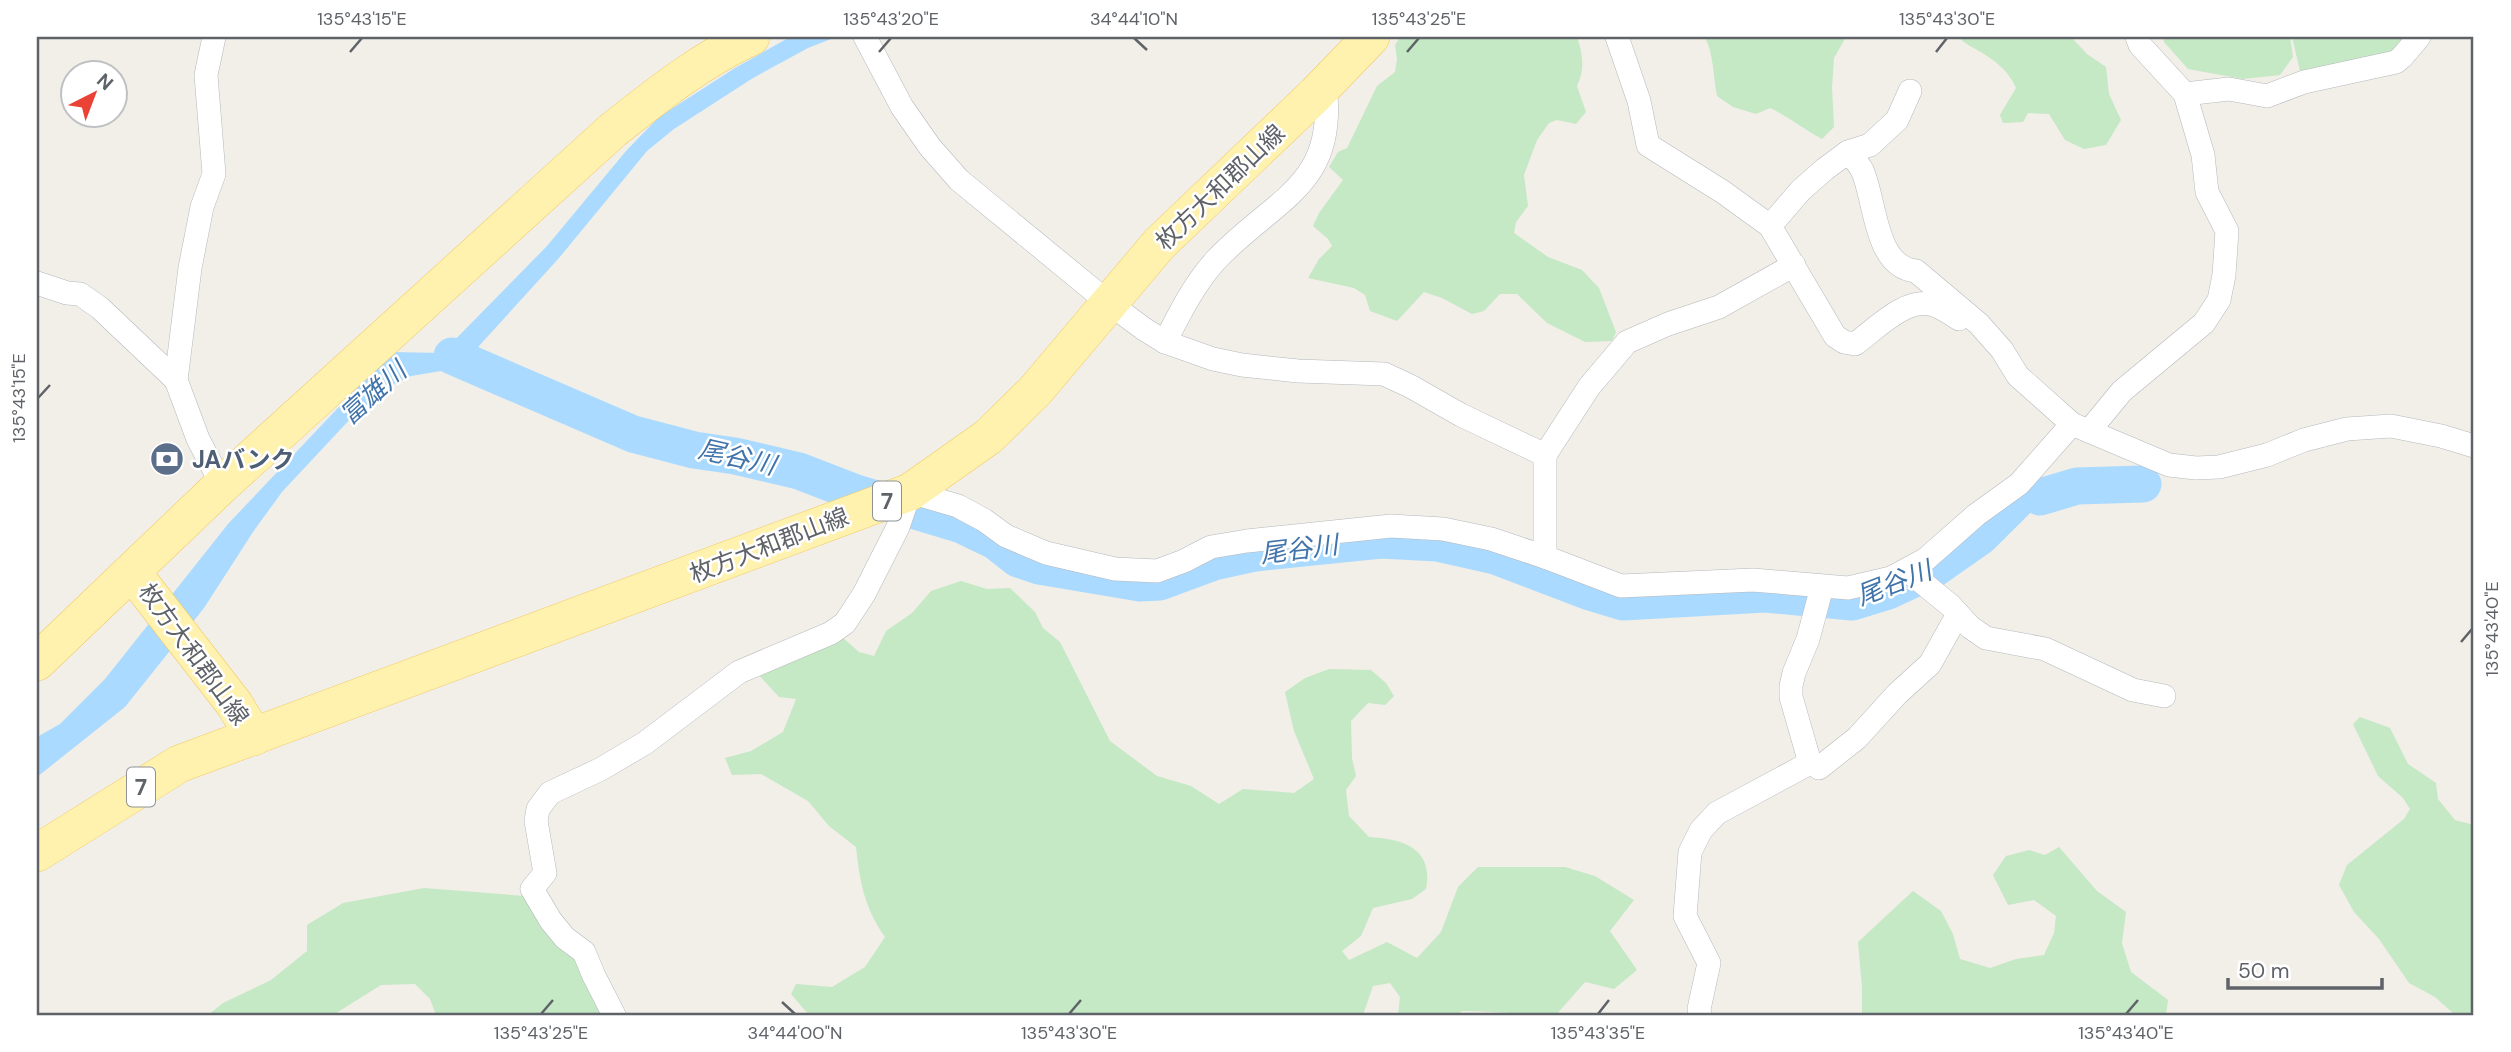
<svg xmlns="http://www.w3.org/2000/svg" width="2511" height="1052" viewBox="0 0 2511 1052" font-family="'DM Sans','Noto Sans JP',sans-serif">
<rect width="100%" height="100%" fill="#f1efe8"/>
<g fill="#c5e8c5">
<path d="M1400,37H1577C1583,54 1585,70 1577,86L1586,112L1576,124L1557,120L1549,123L1537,140L1524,175L1528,206L1516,222L1514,233L1548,257L1582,270L1599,288L1616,332L1612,341L1585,342L1547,323L1517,294H1500L1484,311L1472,314L1442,298L1424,292L1397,321L1370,311L1365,295L1354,288L1308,278L1319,259L1332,246L1328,239L1313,226L1319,213L1343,180L1329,167L1338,152L1347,148L1377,86L1395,72L1397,59L1395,45Z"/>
<path d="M1705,37H1846L1834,58L1832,88L1834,127L1822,139C1803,129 1789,117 1770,108L1756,114L1733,107L1717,96C1713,76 1714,55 1705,37Z"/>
<path d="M1959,37H2071L2087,54L2106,67L2109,94L2121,120L2106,145L2084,149L2065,140L2049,114L2028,113L2023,122L2003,123L2000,115L2016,88C2009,72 1998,63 1984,54C1975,48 1965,45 1959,37Z"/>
<polygon points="2163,37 2290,37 2293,57 2280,75 2243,79 2188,69 2164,42"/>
<polygon points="2292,37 2409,37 2393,54 2301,75"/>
<path d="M961,581L987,589L1010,588L1035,612L1043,628L1060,642L1110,741L1157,776L1191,786L1219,804L1243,789L1294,793L1314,779L1294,731L1285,692L1305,678L1329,669L1371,670L1386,683L1394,696L1385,705L1368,703L1351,721L1352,758L1356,776L1346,790L1349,816L1369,837C1403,839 1434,848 1426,889L1412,899L1373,908L1361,936L1342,951L1349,960L1387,942L1417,958L1441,932L1458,887L1478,867H1565L1595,876L1634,900L1610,931L1637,970L1614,989L1585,982L1556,1015C1524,1015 1494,1011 1462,1011L1457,1015H1398L1400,997L1390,983L1373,986L1363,1015H809L791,994L796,984L832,987L865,967L885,937C864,907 860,882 856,847L829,826L808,801L761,774L732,775L725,758L751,751L783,732L796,699L779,697L756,672L843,638L859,652L874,656L886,631L912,613L931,591Z"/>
<polygon points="2360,717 2390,728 2408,764 2436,783 2438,799 2455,820 2474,825 2474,1015 2455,1015 2435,997 2409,983 2379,939 2354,912 2339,885 2347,865 2404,819 2410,809 2403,798 2378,776 2353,724"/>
<polygon points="2059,847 2097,891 2126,912 2122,943 2131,972 2168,1000 2166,1015 1862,1015 1862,988 1858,942 1913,891 1941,911 1953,934 1960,959 1990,968 2016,959 2044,955 2054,933 2056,916 2034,900 2008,905 1993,875 2006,856 2029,850 2045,855"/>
<polygon points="424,888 525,896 579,956 621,1015 436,1015 430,999 415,984 381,985 333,1015 208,1015 223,1003 271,980 307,951 307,925 343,903"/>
</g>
<polygon fill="#aadaff" points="790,37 836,37 808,48 753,78 674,129 647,151 559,258 459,368 411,376 391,386 353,416 282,492 253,532 204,608 125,707 37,777 37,737 60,724 105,679 228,524 391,352 442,353 547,246 626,151 659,117 735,68"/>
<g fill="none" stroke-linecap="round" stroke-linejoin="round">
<polyline stroke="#aadaff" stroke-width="37" points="452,356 633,434 694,450 735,456 799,471 856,493 962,525 995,541 1018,559 1039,566 1140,583 1160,582 1214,562 1255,553 1381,540 1437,543 1495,556 1587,591 1623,602 1765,594 1852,602 1888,591 1931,571 1981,536 2026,491 2040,497 2077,486 2143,484"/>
<g stroke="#b5b8bc" stroke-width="24">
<g id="minor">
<polyline points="214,37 206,75 214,174 202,207 190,268 176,380 198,439 222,485"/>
<path d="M1617,37L1639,101L1648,145L1723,192L1770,226L1835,336L1844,342L1855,344C1876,329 1906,296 1934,305C1943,308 1951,314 1959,319"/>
<polyline points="2185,94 2229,89 2267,96 2304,82 2396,62 2402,57 2419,37"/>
<path d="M1848,152C1853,158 1859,164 1862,170C1876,200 1874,267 1916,271L1979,324L2002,350L2018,376L2072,424L2169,465L2196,468L2219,467L2267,455L2304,440L2347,429L2391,426L2441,436L2474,446"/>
<polyline points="1770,226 1801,190 1825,169 1848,152 1870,145 1897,120 1910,91"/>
<polyline points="37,283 67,293 80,294 100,308 176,380"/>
<path d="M1165,342C1180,313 1194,284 1216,260C1274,198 1338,187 1325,85"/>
<polyline points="2089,431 2122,391 2204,323 2219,300 2224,275 2227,231 2207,192 2203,155 2185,94 2140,45 2137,37"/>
<polyline points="1545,455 1589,387 1627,342 1668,324 1719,307 1794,265"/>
<polyline points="1545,557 1621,586 1753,580 1848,588 1891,578 1926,559 1976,515 2019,484 2072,424"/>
<polyline points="1907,570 1951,606 1970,627 1986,638 2045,649 2133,690 2164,696"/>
<polyline points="1819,768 1857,738 1897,694 1930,664 1958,614"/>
<polyline points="614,1015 594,976 584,952 565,938 551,921 532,889 545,873 536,821 538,809 550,793 601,769 645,743 739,672 831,633 845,623 864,594 898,527 910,492 958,506 984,520 1006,536 1046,553 1115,569 1157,571 1184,561 1211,547 1247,541 1391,526 1443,529 1491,539 1545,557 1545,455 1461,415 1410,386 1384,374 1298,371 1242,365 1213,359 1165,342 1144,329 1110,304 959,180 930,147 902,107 865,37"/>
<polyline points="1700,1015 1699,1009 1709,963 1685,916 1690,852 1701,830 1717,813 1810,763 1791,697 1791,686 1794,673 1808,639 1822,587"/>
</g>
</g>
<g stroke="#f2c960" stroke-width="38">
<g id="primary">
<polyline points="132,572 235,705 254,737"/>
<path d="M37,662L222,485L613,130C656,96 701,60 751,37"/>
<polyline points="37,853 179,764 910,492 988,437 1035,391 1159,244 1315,95 1371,37"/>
</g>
</g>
<use href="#minor" stroke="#fff" stroke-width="23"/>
<use href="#primary" stroke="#fff2af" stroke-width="37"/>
</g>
<path fill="none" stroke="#5f6368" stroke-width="2.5" d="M1134,38L1147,50M350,52L362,38M879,52L891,38M1407,52L1419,38M1936,52L1947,38M38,398L50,385M2461,642L2472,629M782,1002L795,1014M541,1014L553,1000M1069,1014L1081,1000M1598,1014L1609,1000M2126,1014L2138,1000"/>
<defs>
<g id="bank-disc" transform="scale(1.75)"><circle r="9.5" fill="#5c6f8a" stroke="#fff"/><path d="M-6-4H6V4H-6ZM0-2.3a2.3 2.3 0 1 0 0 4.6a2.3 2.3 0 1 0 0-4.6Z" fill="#fff"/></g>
</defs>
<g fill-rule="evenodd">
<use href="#bank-disc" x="167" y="459"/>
</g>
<g text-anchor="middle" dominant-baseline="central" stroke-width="5" stroke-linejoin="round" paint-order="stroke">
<g fill="#fff" stroke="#8f9295" stroke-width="2">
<rect x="873" y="481.5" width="28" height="39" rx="5"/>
<rect x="127" y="767.5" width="28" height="39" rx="5"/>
</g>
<g font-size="23" font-weight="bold" fill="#5f6368">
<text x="887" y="501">7</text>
<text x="141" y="787">7</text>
</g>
<g font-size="24" fill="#5f6368" stroke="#fff">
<text transform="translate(1220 187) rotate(-44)">枚方大和郡山線</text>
<text transform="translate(769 545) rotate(-21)">枚方大和郡山線</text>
<text transform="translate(194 654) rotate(54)">枚方大和郡山線</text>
</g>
<g font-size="24" font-weight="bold" fill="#4e5e75" stroke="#fff" text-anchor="start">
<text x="192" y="459">JAバンク</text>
</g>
<g font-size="26" font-style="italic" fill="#4174aa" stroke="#fff">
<text transform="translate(373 393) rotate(-42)">富雄川</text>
<text transform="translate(737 457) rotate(13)">尾谷川</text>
<text transform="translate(1299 549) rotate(-7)">尾谷川</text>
<text transform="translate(1894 583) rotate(-21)">尾谷川</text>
</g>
</g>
<rect width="2511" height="1052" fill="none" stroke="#ffffff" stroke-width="77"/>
<g transform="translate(94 94) rotate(42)"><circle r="33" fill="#ffffff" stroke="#bfc1c3" stroke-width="2"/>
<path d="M0-5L12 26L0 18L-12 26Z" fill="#ea4335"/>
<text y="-10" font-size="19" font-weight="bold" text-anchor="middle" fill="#5f6368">N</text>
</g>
<path d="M2228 978v10h154v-10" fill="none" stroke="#5f6368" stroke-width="3.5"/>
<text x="2238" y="978" font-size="21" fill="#5f6368" stroke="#ffffff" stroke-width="5" paint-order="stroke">50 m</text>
<rect x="38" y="38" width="2434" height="976" fill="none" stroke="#5f6368" stroke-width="2.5"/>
<g font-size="18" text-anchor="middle" fill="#5f6368">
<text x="362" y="25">135°43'15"E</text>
<text x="891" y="25">135°43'20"E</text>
<text x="1134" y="25">34°44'10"N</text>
<text x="1419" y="25">135°43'25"E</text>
<text x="1947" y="25">135°43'30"E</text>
<text transform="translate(19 398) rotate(-90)" y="6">135°43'15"E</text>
<text transform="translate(2492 629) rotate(-90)" y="6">135°43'40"E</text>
<text x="541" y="1039">135°43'25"E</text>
<text x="795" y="1039">34°44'00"N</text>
<text x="1069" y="1039">135°43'30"E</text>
<text x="1598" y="1039">135°43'35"E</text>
<text x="2126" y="1039">135°43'40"E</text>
</g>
</svg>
